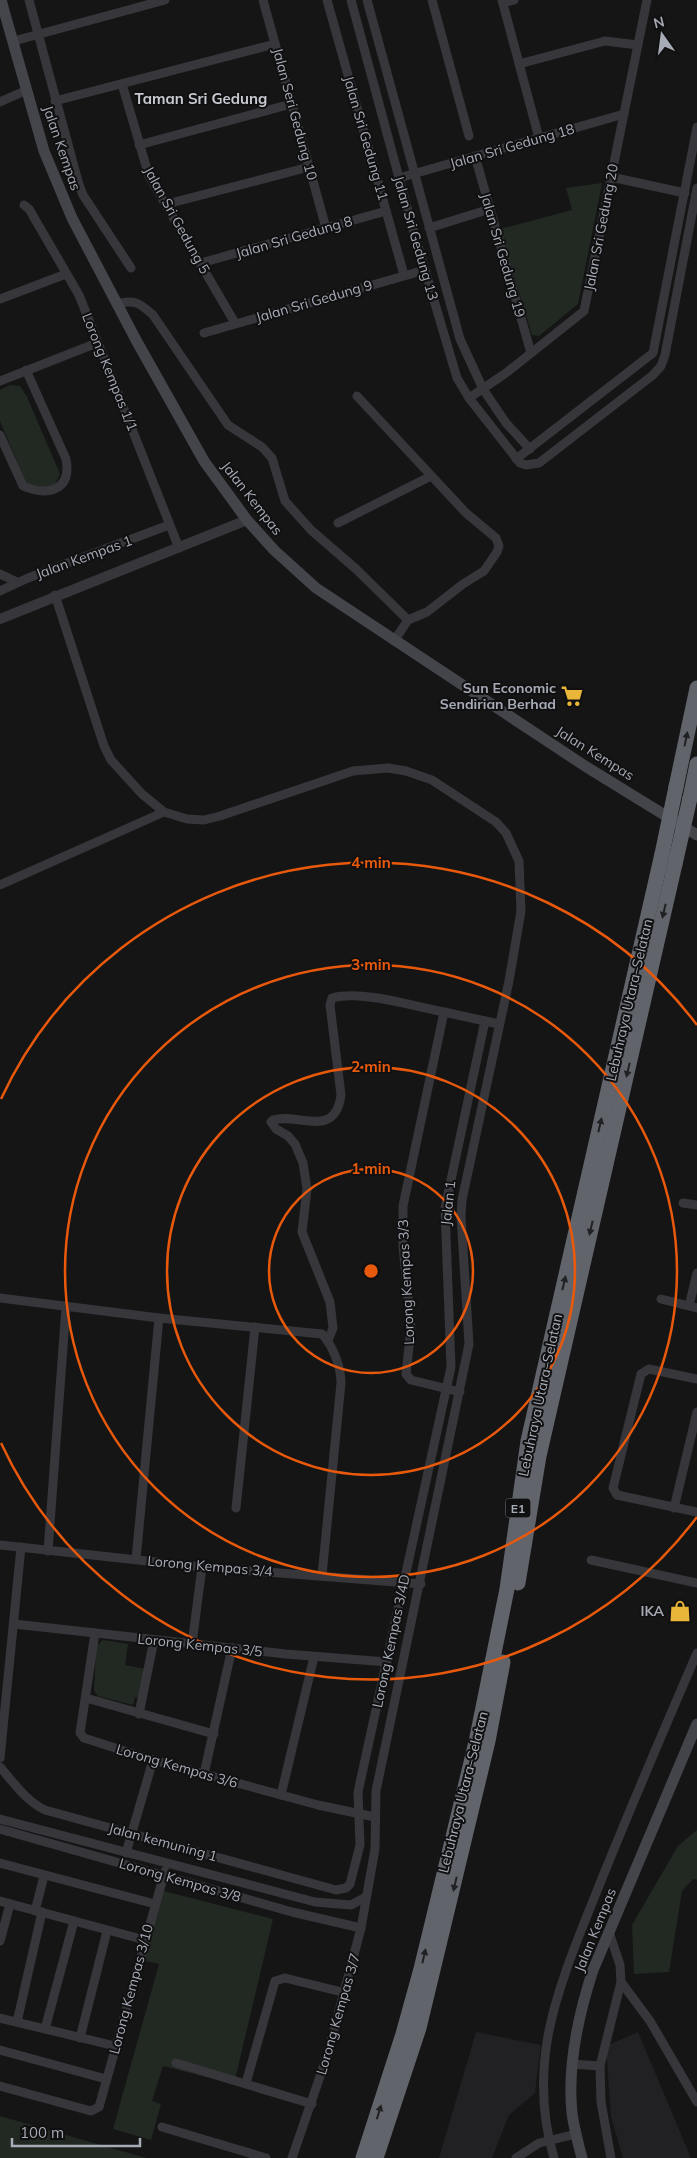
<svg xmlns="http://www.w3.org/2000/svg" width="697" height="2158" viewBox="0 0 697 2158" font-family="Mulish,sans-serif">
<rect width="100%" height="100%" fill="#151516"/>
<g fill="#212123">
<polygon points="476,2032 541,2045 535,2093 509,2115 492,2158 439,2158"/>
<polygon points="638,2032 691,2158 623,2158 611,2117 606,2046"/>
</g>
<g fill="#212922">
<polygon points="602,183 578,304 539,336 532,335 500,229 572,210 566,188"/>
<polygon points="10,385 20,386 27,397 60,474 54,487 39,492 27,485 0,421 0,390"/>
<polygon points="103,1640 128,1644 125,1665 145,1669 139,1698 135,1697 133,1705 98,1696 94,1691 96,1647"/>
<polygon points="697,1830 697,1880 693,1879 682,1891 669,1972 634,1974 632,1925 678,1846"/>
<polygon points="160,1890 273,1919 234,2084 163,2066 152,2101 161,2104 151,2140 113,2129 159,1964 141,1960"/>
<polygon points="0,2116 146,2158 0,2158"/>
</g>
<g fill="none" stroke-linecap="round" stroke-linejoin="round">
<g stroke="#36363b" stroke-width="9">
<polyline points="29,0 79,185 83,195 131,268"/>
<polyline points="263,0 326,228"/>
<polyline points="327,0 404,275"/>
<polyline points="351,0 412,226 457,378 469,398 520,463 526,465 539,463 653,375 661,366 665,355 697,188"/>
<polyline points="367,0 460,339 483,389 506,423 530,449"/>
<polyline points="432,0 469,136"/>
<polyline points="502,0 539,138"/>
<polyline points="503,3 514,0"/>
<polyline points="14,41 165,0"/>
<polyline points="519,64 605,41 638,45"/>
<polyline points="122,84 149,176 235,323"/>
<polyline points="55,101 275,44"/>
<polyline points="0,102 27,90"/>
<polyline points="139,145 291,104"/>
<polyline points="475,156 531,353"/>
<polyline points="611,177 685,193"/>
<polyline points="399,178 624,114"/>
<polyline points="167,204 309,167"/>
<polyline points="24,205 29,209 79,295 179,548"/>
<polyline points="429,228 490,209"/>
<polyline points="201,263 386,211"/>
<polyline points="0,299 66,274"/>
<path d="M117,304C134,299 140,303 153,315L228,425L262,447L272,458L285,501L311,530L356,569L408,620"/>
<polyline points="204,333 425,270"/>
<polyline points="0,381 97,343"/>
<polyline points="357,396 466,513 496,538 499,546 497,552 484,571 463,584 427,612 408,620 394,641"/>
<polyline points="469,398 506,373 584,311 647,0"/>
<path d="M0,435L23,486C48,497 72,490 66,459L26,370"/>
<polyline points="516,459 653,353 697,127"/>
<polyline points="338,523 431,476"/>
<polyline points="0,574 17,582"/>
<polyline points="0,591 28,578 169,525"/>
<polyline points="55,595 104,746 111,760 142,794 164,812 187,819 204,820 220,816 353,771 388,768 406,771 432,780 496,822 506,833 519,861 521,911 509,981 462,1200 461,1216 469,1344 376,1791 375,1849 361,1928 327,2056 292,2158"/>
<polyline points="0,885 164,812"/>
<polyline points="683,1203 697,1205"/>
<path d="M0,1298L159,1318L322,1334C333,1346 341,1367 341,1383L322,1575"/>
<polyline points="661,1299 697,1308"/>
<polyline points="689,1306 697,1273"/>
<path d="M328,1341L333,1328L330,1302L302,1232L307,1189L303,1163L295,1144L288,1136L276,1129L271,1122L273,1120C298,1112 335,1140 341,1095L330,1005L332,998C363,990 412,1006 444,1012"/>
<polyline points="697,1379 649,1369 641,1374 613,1488 617,1495 697,1512"/>
<polyline points="460,1392 411,1380 406,1374 411,1328 403,1246 403,1206 444,1012 499,1024"/>
<polyline points="236,1508 255,1327"/>
<polyline points="674,1508 697,1412"/>
<polyline points="0,1545 202,1567 421,1584"/>
<polyline points="48,1551 66,1307"/>
<polyline points="136,1559 159,1318"/>
<polyline points="591,1560 697,1583"/>
<polyline points="14,1624 286,1654 387,1662"/>
<polyline points="95,1633 80,1733 84,1738 153,1760 318,1805 375,1817"/>
<polyline points="192,1644 202,1567"/>
<polyline points="86,1698 214,1734"/>
<polyline points="139,1714 154,1640"/>
<polyline points="0,1758 21,1547"/>
<path d="M0,1767C14,1783 26,1801 45,1810L336,1890L346,1888L350,1884L360,1845L358,1792L451,1367L445,1208L485,1021"/>
<polyline points="204,1774 232,1648"/>
<polyline points="281,1795 314,1657"/>
<polyline points="0,1819 315,1902 351,1905 366,1897"/>
<polyline points="0,1829 292,1912 361,1928"/>
<polyline points="126,1853 153,1760"/>
<polyline points="0,1863 155,1904"/>
<polyline points="0,1901 145,1940"/>
<polyline points="35,1911 44,1876"/>
<polyline points="609,1932 620,1965 621,1982 600,2066 601,2102 611,2158"/>
<polyline points="0,1941 10,1904"/>
<polyline points="621,1982 650,2021 697,2102"/>
<polyline points="0,2018 115,2046"/>
<polyline points="17,2022 42,1912"/>
<polyline points="45,2029 74,1921"/>
<polyline points="80,2038 107,1931"/>
<polyline points="0,2050 106,2079"/>
<polyline points="176,2063 312,2104"/>
<polyline points="572,2064 600,2066"/>
<polyline points="246,2083 275,1981 285,1978 346,1993"/>
<polyline points="0,2086 91,2111 99,2107 165,1871"/>
<polyline points="162,2127 266,2158"/>
<polyline points="516,2158 539,2143 576,2134"/>
<path d="M554,2158C543,2121 541,2080 547,2042C555,1990 583,1926 603,1876C633,1802 665,1727 697,1653"/>
</g>
<polyline stroke="#36363b" stroke-width="10" points="0,619 247,520"/>
<g stroke="#44454b" stroke-width="11">
<polyline points="1,0 44,151 72,218 136,340 204,461 247,520 274,550 316,588 585,766 697,835"/>
<path d="M582,2158C578,2143 574,2128 572,2113C567,2065 578,2016 593,1970L697,1724"/>
</g>
<g stroke="#62646c" stroke-width="15">
<polyline points="676,787 697,688"/>
<polyline points="690,798 697,764"/>
<polyline points="518,1583 539,1456 675,864"/>
<polyline points="363,2158 403,2034 421,1969 476,1742 507,1589 528,1441 662,854"/>
<polyline points="376,2158 419,2028 488,1741 503,1662"/>
</g>
<g stroke="#62646c" stroke-width="15">
<polyline points="662,854 676,787"/>
<polyline points="675,864 690,798"/>
</g>
</g>
<defs><path id="oneway-solid" d="M-6-.8H1V-3.2L6.5 0L1 3.2V.8H-6Z" transform="scale(1.25)"/></defs>
<g fill="#202123">
<use href="#oneway-solid" transform="translate(686 739) rotate(-78)"/>
<use href="#oneway-solid" transform="translate(664 911) rotate(103)"/>
<use href="#oneway-solid" transform="translate(628 1070) rotate(103)"/>
<use href="#oneway-solid" transform="translate(600 1125) rotate(-77)"/>
<use href="#oneway-solid" transform="translate(591 1228) rotate(103)"/>
<use href="#oneway-solid" transform="translate(564 1283) rotate(-77)"/>
<use href="#oneway-solid" transform="translate(455 1884) rotate(103)"/>
<use href="#oneway-solid" transform="translate(424 1956) rotate(-77)"/>
<use href="#oneway-solid" transform="translate(379 2112) rotate(-73)"/>
</g>
<g fill="none" stroke="#e8590c" stroke-width="2.5">
<circle cx="371" cy="1271" r="102"/>
<circle cx="371" cy="1271" r="204"/>
<circle cx="371" cy="1271" r="306"/>
<path d="M697 1517A408 408 0 0 1 1 1443M1 1099A408 408 0 0 1 697 1025"/>
</g>
<defs>
<g id="supermarket-bare" transform="scale(1.725)"><path d="M-6-5.5h2.5l.6 2H6L4.5 2H-2.5L-4.4-4H-6ZM-1.5 3.2a1.3 1.3 0 1 0 .1 0ZM3 3.2a1.3 1.3 0 1 0 .1 0Z" fill="#e9b639" stroke="#101011" stroke-width="2.5" paint-order="stroke"/></g>
<g id="shop-bare" transform="scale(1.725)"><path d="M-5-2.5h2.3a2.7 3.5 0 0 1 5.4 0H5L5.5 6h-11ZM-1.5-2.5h3a1.5 2.3 0 0 0-3 0Z" fill="#e9b639" stroke="#101011" stroke-width="2.5" paint-order="stroke"/></g>
</defs>
<g fill-rule="evenodd">
<use href="#supermarket-bare" x="572" y="696"/>
<use href="#shop-bare" x="680" y="1611"/>
</g>
<g text-anchor="middle" dominant-baseline="central" stroke-width="4" stroke-linejoin="round" paint-order="stroke">
<rect fill="#101011" stroke="#7a7c84" stroke-width="1" x="505.5" y="1498.5" width="25" height="19" rx="4"/>
<g font-size="12" font-weight="bold" fill="#a7abb6">
<text x="518" y="1508">E1</text>
</g>
<g font-size="14" fill="#a7abb6" stroke="#101011">
<text transform="translate(295 114) rotate(75)">Jalan Seri Gedung 10</text>
<text transform="translate(366 138) rotate(74)">Jalan Sri Gedung 11</text>
<text transform="translate(512 146) rotate(-16)">Jalan Sri Gedung 18</text>
<text transform="translate(62 148) rotate(71)">Jalan Kempas</text>
<text transform="translate(177 220) rotate(61)">Jalan Sri Gedung 5</text>
<text transform="translate(601 227) rotate(-79)">Jalan Sri Gedung 20</text>
<text transform="translate(294 237) rotate(-16)">Jalan Sri Gedung 8</text>
<text transform="translate(416 238) rotate(74)">Jalan Sri Gedung 13</text>
<text transform="translate(503 255) rotate(74)">Jalan Sri Gedung 19</text>
<text transform="translate(314 301) rotate(-16)">Jalan Sri Gedung 9</text>
<text transform="translate(110 372) rotate(68)">Lorong Kempas 1/1</text>
<text transform="translate(252 498) rotate(52)">Jalan Kempas</text>
<text transform="translate(84 557) rotate(-20)">Jalan Kempas 1</text>
<text transform="translate(595 753) rotate(32)">Jalan Kempas</text>
<text transform="translate(629 1000) rotate(-77)">Lebuhraya Utara–Selatan</text>
<text transform="translate(448 1203) rotate(-84)">Jalan 1</text>
<text transform="translate(406 1282) rotate(-93)">Lorong Kempas 3/3</text>
<text transform="translate(540 1395) rotate(-78)">Lebuhraya Utara–Selatan</text>
<text transform="translate(210 1566) rotate(5)">Lorong Kempas 3/4</text>
<text transform="translate(391 1641) rotate(-78)">Lorong Kempas 3/4D</text>
<text transform="translate(200 1645) rotate(6)">Lorong Kempas 3/5</text>
<text transform="translate(177 1766) rotate(16)">Lorong Kempas 3/6</text>
<text transform="translate(463 1792) rotate(-76)">Lebuhraya Utara–Selatan</text>
<text transform="translate(163 1842) rotate(15)">Jalan kemuning 1</text>
<text transform="translate(180 1880) rotate(16)">Lorong Kempas 3/8</text>
<text transform="translate(595 1930) rotate(-68)">Jalan Kempas</text>
<text transform="translate(131 1989) rotate(-75)">Lorong Kempas 3/10</text>
<text transform="translate(338 2014) rotate(-74)">Lorong Kempas 3/7</text>
</g>
<g font-size="14" font-weight="bold" fill="#a7abb6" stroke="#101011" text-anchor="end">
<text x="556" y="688">Sun Economic<tspan x="556" dy="16">Sendirian Berhad</tspan></text>
<text x="664" y="1611">IKA</text>
</g>
<g font-size="15" font-weight="bold" fill="#c8cad2" stroke="#101011">
<text x="201" y="98">Taman Sri Gedung</text>
</g>
</g>
<circle cx="371" cy="1271" r="8" fill="#e8590c" stroke="#101011" stroke-width="2.5"/>
<g font-size="15" text-anchor="middle" font-weight="bold" fill="#e8590c" stroke="#101011" stroke-width="4" stroke-linejoin="round" paint-order="stroke">
<text x="371" y="868">4 min</text>
<text x="371" y="970">3 min</text>
<text x="371" y="1072">2 min</text>
<text x="371" y="1174">1 min</text>
</g>
<g transform="translate(662 35) rotate(346)" stroke="#101011" stroke-width="4" paint-order="stroke">
<path d="M0-4L9 19L0 12L-9 19Z" fill="#a7abb6"/>
<text y="-8" font-size="14" font-weight="bold" text-anchor="middle" fill="#a7abb6">N</text>
</g>
<path d="M12 2138v8h128v-8" fill="none" stroke="#a7abb6" stroke-width="2.5"/>
<text x="20" y="2138" font-size="15" fill="#a7abb6" stroke="#101011" stroke-width="4" paint-order="stroke">100 m</text>
</svg>
